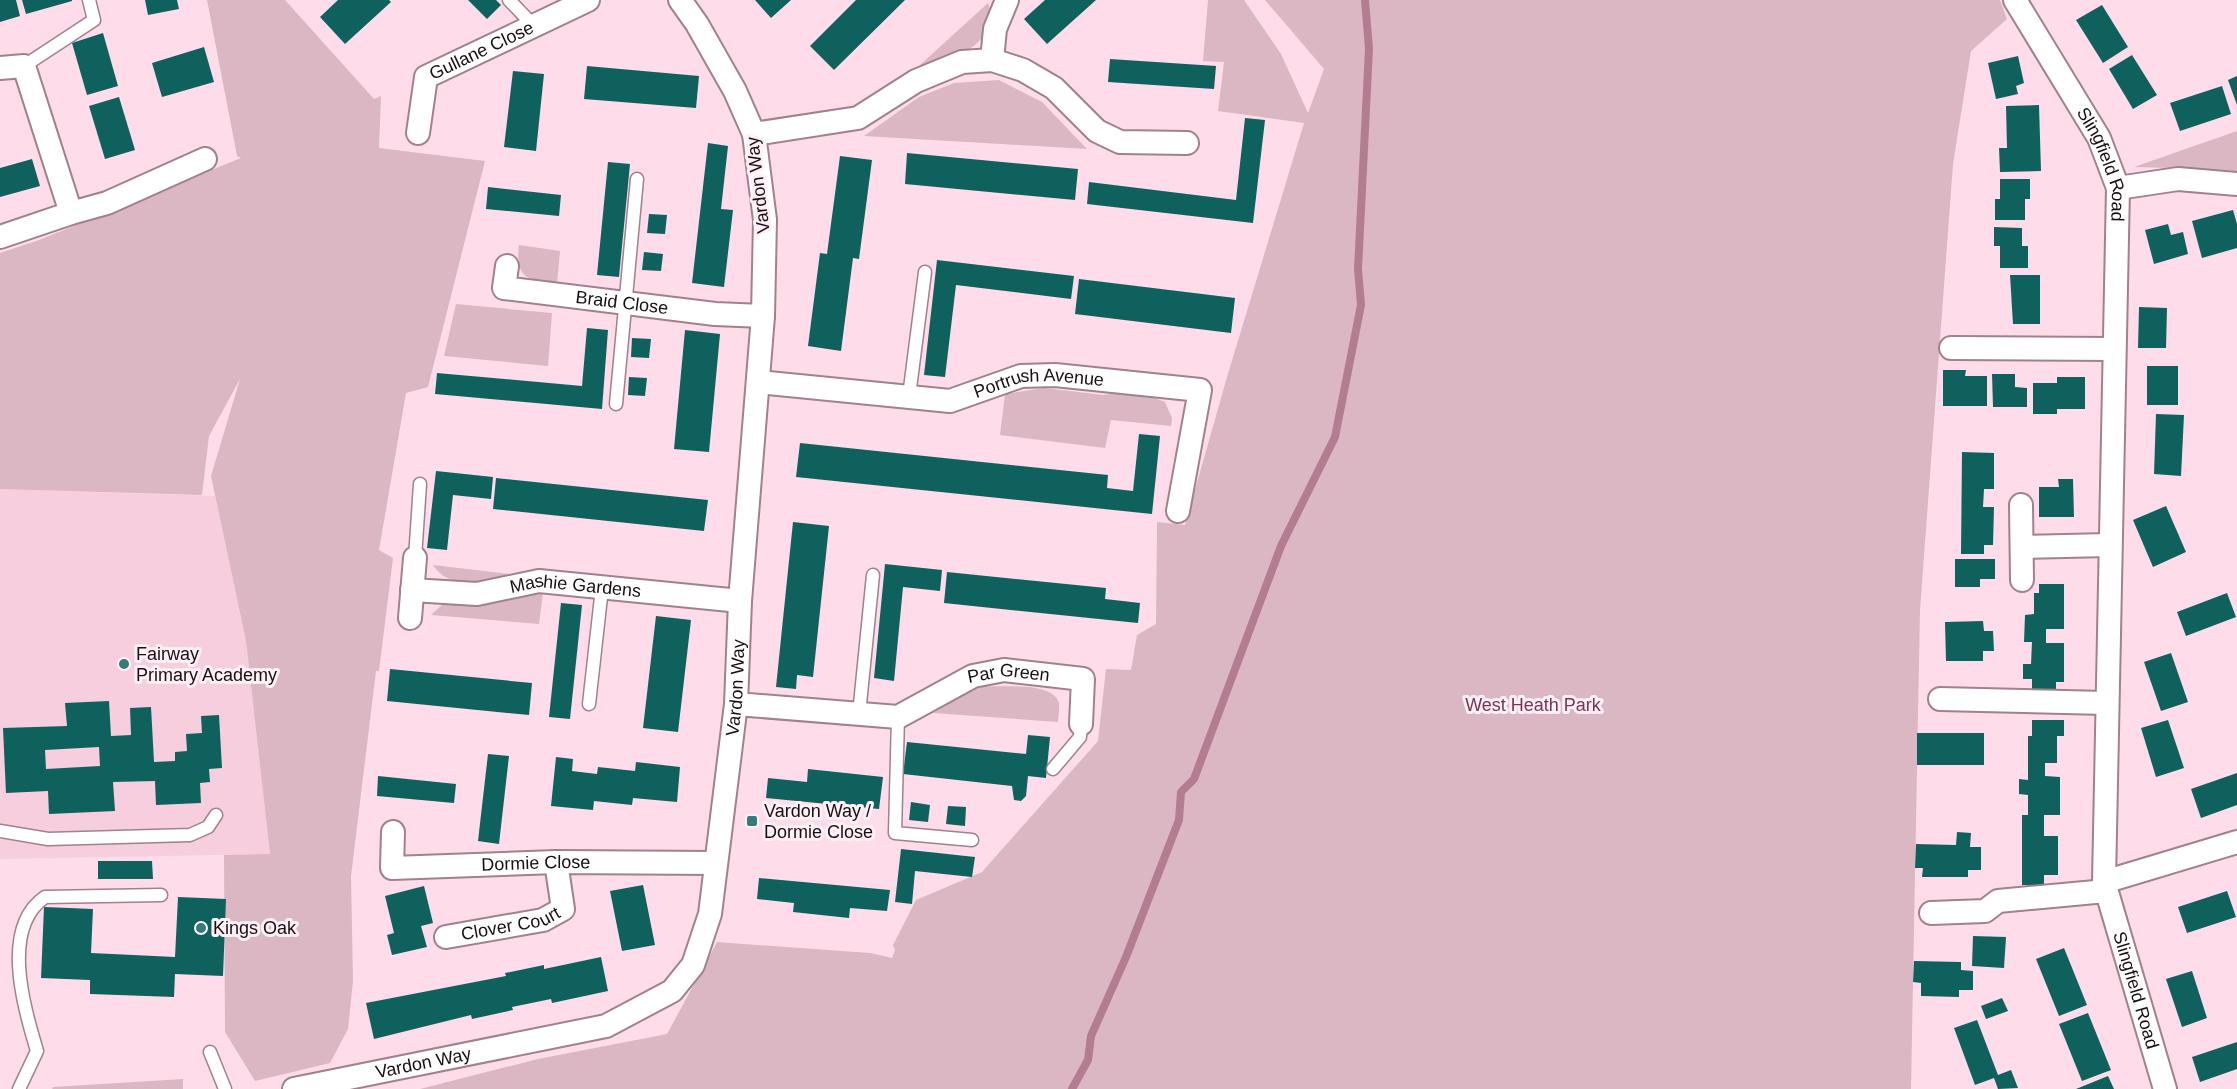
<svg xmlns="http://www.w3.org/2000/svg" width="2237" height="1089" viewBox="0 0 2237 1089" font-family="Arial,sans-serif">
<rect width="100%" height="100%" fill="#ffdce9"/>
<polygon fill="#f7cedd" points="0,489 215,496 246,641 270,854 0,859"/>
<g fill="#dbb7c4">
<polygon points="207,0 285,0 374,99 381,96 379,148 485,161 428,387 406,393 379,550 393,558 379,671 376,671 351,876 353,981 348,1029 330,1063 255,1081 225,1032 224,855 270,854 246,641 211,476 240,379 209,436 202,495 0,489 0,253 39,240 241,158 237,156"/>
<polygon points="1208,0 1244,0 1281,54 1308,113 1324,69 1265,0 2000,0 2007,19 1971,51 1953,164 1920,610 1911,1089 420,1089 538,1059 667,1034 717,942 870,953 892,958 895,950 893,945 916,900 982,872 1098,741 1106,669 1131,670 1137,635 1156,624 1157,522 1185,525 1227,377 1304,123 1218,111 1224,62 1203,61"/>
<path d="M988,3C1003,41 949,65 920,65Z"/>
<polygon points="999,80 1042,102 1087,149 864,136 919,97 954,83"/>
<polygon points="2237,131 2237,179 2208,169 2134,167"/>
<path d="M519,245L560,251L557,284C527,280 515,278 519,245Z"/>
<polygon points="456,304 552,313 548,366 444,356"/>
<polygon points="1044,388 1103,395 1135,391 1165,402 1172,418 1171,426 1111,420 1105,448 1000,435 1005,394"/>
<path d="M433,565L509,574C483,581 451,592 433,565Z"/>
<polygon points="544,586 539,624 431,615 446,601"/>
<path d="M985,686C1003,687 1054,682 1059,703C1060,709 1058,717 1058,722L933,713L971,690Z"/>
<polygon points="183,1079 183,1089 52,1089 53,1087"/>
</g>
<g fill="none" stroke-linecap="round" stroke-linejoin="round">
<polyline stroke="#b37d91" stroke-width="8" points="1072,1089 1088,1060 1091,1036 1126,957 1179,820 1181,792 1194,779 1281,546 1335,437 1361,305 1358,269 1369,49 1365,0"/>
</g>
<g fill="#0f615d" fill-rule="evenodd">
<polygon points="0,0 16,0 20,16 0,22"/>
<polygon points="22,0 72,0 72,1 26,14"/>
<polygon points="145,0 177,0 179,9 148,15"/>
<polygon points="338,0 389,0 391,2 345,44 320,17"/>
<polygon points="468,0 496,0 501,5 487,19"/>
<polygon points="755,0 791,0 771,18"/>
<polygon points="856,0 905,0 834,70 810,46"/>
<polygon points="1045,0 1096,0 1047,44 1024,19"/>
<polygon points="2102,5 2128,47 2103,63 2076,20"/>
<polygon points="103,33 118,86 87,95 72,43"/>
<polygon points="204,47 214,82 162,97 152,63"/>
<polygon points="2132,55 2157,95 2133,109 2109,69"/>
<polygon points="2018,56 2024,83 2016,86 2018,94 1996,99 1988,63"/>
<polygon points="1110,59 1216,66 1214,89 1108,82"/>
<polygon points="587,66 699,76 696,108 584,99"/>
<polygon points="513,71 544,74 536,151 504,147"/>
<polygon points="2237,76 2237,105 2228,80"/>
<polygon points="2222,86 2231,114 2180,131 2170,103"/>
<polygon points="119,97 135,150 105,159 89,106"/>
<polygon points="2039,105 2041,171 2000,172 1999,148 2007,148 2006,106"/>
<polygon points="1245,118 1265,120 1253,223 1087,204 1089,182 1236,200"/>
<polygon points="708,143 728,146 721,209 733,210 724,287 692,283"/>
<polygon points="907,153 1078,169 1075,200 905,184"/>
<polygon points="840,156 872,160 859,259 853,258 841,351 808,346 820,253 827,254"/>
<polygon points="32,159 40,186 0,197 0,168"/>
<polygon points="608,162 630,164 619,277 597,275"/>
<polygon points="2000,179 2030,179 2030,199 2025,199 2025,220 1995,220 1995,199 2000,199"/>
<polygon points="488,187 561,195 559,216 486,209"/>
<polygon points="2233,210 2237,224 2237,248 2202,258 2192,221"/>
<polygon points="649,214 667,215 665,234 647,233"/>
<polygon points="2168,224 2171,235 2183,232 2188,254 2154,264 2145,230"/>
<polygon points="1994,227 2022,228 2022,246 2028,246 2028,268 2000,268 2000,246 1994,246"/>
<polygon points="644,252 663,254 661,271 642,270"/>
<polygon points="937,260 1074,276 1071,299 956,285 945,377 924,375"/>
<polygon points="2010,275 2040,275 2040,324 2013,324"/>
<polygon points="1079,279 1235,298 1231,333 1075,314"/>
<polygon points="2139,307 2167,308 2166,348 2138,348"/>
<polygon points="587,328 608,330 602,409 435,394 437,373 582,386"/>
<polygon points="685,330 720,334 709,452 674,449"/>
<polygon points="632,338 651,339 649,358 631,357"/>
<rect x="2147" y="366" width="31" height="39"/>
<polygon points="1943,370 1966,370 1965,376 1987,376 1987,406 1943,406"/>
<polygon points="1992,374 2015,374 2015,387 2027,388 2027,407 1993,407"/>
<polygon points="629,377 647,378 645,396 628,395"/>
<polygon points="2057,377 2085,377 2085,409 2057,409 2057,414 2033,414 2033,383 2057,383"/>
<polygon points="2156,414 2184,415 2181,476 2154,474"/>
<polygon points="1139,434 1160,436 1152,514 796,477 800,443 1108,475 1107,488 1133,491"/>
<polygon points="1962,452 1994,453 1994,489 1984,489 1983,507 1994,507 1993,545 1984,545 1984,554 1961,554"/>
<polygon points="436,471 493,477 491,499 453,495 447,550 427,548"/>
<polygon points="496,478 708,500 704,531 493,509"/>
<polygon points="2058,479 2073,479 2074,517 2039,517 2039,487 2059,487"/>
<polygon points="2166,506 2186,552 2153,567 2133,520"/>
<polygon points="793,522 829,526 813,677 797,675 796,689 776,687"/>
<polygon points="1955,559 1995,559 1995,579 1980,579 1980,587 1955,587"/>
<polygon points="885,564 942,570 940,591 903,587 894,681 874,678"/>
<polygon points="947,572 1106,588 1105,599 1140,603 1138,623 944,603"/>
<polygon points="2039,584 2064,584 2064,629 2046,629 2046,643 2064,643 2064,682 2056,682 2056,690 2032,689 2032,679 2023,679 2023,664 2031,664 2032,642 2024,642 2025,615 2034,614 2034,593 2039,593"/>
<polygon points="2227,593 2236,617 2186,636 2177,612"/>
<polygon points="561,603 582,605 570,719 549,717"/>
<polygon points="656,616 691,620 678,732 643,728"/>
<polygon points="1983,621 1984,631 1993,631 1994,651 1983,651 1983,661 1946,661 1945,622"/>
<polygon points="2171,653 2188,702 2161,711 2144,662"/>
<polygon points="390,669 532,683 529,715 387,701"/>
<path d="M109,701L111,736L131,735L130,708L151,707L154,762L175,761V752L187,751L186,734L202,733L201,716L219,715L222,768L209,769L210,782L200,783L201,803L156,805L155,781L113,782L115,811L49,814L48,791L6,793L3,728L67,726L65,703ZM99,747L100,766L46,769L45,750Z"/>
<polygon points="2032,720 2064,720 2064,736 2057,736 2057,763 2045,763 2045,776 2060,777 2060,815 2044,815 2044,836 2058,836 2058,875 2044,875 2044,885 2022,885 2022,815 2028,815 2028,795 2019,794 2019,779 2028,780 2028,736 2032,736"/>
<polygon points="2168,720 2184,768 2156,777 2141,728"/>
<rect x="1917" y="733" width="67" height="32"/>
<polygon points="1028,735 1050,737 1046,778 1028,776 1026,796 1021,801 1014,800 1012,786 903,774 907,742 1026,754"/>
<polygon points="488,754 509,756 499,844 478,841"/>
<polygon points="556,757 573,759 572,771 597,774 598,767 635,771 636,762 680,767 677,802 633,798 632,805 594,801 593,810 551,806"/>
<polygon points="808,769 883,777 879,809 766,798 768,778 807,782"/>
<polygon points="2237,773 2237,805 2201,818 2191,789"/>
<polygon points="378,776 456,784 454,803 377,796"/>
<polygon points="911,802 930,805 928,822 909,820"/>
<polygon points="948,806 966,807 965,826 946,824"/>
<polygon points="1957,832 1971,833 1970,847 1981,847 1981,870 1968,870 1968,877 1922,877 1923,868 1915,868 1916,844 1956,845"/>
<polygon points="901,849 975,857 972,877 915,871 912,904 895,902"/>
<polygon points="98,861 152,861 153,879 98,879"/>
<polygon points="759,878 890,890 887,911 850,908 849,918 793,912 794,903 757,899"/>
<polygon points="643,885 655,945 622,951 610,891"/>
<polygon points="424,886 433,923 421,926 427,947 392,955 387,935 394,933 385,896"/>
<polygon points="2227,891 2236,917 2187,933 2178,907"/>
<polygon points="178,897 226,899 223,976 175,974 174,997 90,994 90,980 41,978 44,907 93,909 91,953 175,957"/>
<polygon points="1973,936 2006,937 2004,968 1972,966"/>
<polygon points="2064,948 2087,1005 2059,1016 2036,959"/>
<polygon points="601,957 608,991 552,1003 551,999 512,1007 513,1010 472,1019 471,1015 374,1039 366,1003 506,976 505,973 544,965 544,969"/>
<polygon points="1914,961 1961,962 1961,970 1973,971 1973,990 1959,990 1959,997 1921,996 1921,983 1913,982"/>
<polygon points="2192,971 2207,1018 2182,1027 2166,979"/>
<polygon points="2002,998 2008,1011 1986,1019 1981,1006"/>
<polygon points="2088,1013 2111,1070 2082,1081 2059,1024"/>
<polygon points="1977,1020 1998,1075 2011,1070 2018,1088 1998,1089 1994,1078 1975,1085 1954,1028"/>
<polygon points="2237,1042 2237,1069 2200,1082 2192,1057"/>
<polygon points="2108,1076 2114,1089 2076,1089"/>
</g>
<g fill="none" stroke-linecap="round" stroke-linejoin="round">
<g stroke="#a0818c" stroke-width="15">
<g id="lane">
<polyline points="509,0 534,26"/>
<polyline points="24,66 94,20 89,0"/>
<polyline points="909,396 925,272"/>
<polyline points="616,404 637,179"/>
<polyline points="415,558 420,484"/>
<polyline points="589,704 602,588"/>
<polyline points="859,714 873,575"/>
<polyline points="898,717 895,833 972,840"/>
<polyline points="1053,769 1080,737 1081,724"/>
<polyline points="0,831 48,839 190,835 208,827 216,815"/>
<polyline points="210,1052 225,1089"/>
<path d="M19,1089L37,1051C24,1007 0,928 45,897L161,895"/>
</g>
</g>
<g stroke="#a0818c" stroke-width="26">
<g id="street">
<polyline points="1007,0 995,29 992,60 1023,70 1054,88 1097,131 1120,142 1187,143"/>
<path id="s1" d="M2015,0L2099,138L2118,188L2104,882L2165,1089"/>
<polyline points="0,68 24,66 71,213 0,237"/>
<path id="s2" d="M418,133L426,77L588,0"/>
<polyline points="754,134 858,118 916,81 962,62 992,60"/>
<polyline points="2118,188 2178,179 2237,184"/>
<polyline points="71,213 107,203 205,159"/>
<path id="s3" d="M507,266L504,288L715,314L763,316"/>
<polyline points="1951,348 2114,349"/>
<path id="s4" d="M758,382L950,401L1021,376L1055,375L1200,390L1178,511"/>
<polyline points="2021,505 2022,580"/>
<polyline points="2023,547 2109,545"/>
<path id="s5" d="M412,590L477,594L539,581L740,601"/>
<polyline points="410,618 415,558"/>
<polyline points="1940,699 2106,703"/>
<path id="s6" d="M736,704L898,717L973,676L1004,670L1083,679L1081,724"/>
<path id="s7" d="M393,832L392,868L556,862L716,863"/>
<polyline points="2104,882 2237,842"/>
<polyline points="1931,913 1985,911 1998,901 2106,891"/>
<path id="s8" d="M446,937L543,920L563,909L556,862"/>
<path id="s9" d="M294,1089L606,1026L672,991L693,965L710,914L736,704L740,601L763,316L765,220L754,134L735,91L697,24L680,0"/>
</g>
</g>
<use href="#lane" stroke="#fff" stroke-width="12"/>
<use href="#street" stroke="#fff" stroke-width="22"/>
</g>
<g fill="#337c78" stroke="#fef0f5" stroke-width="2">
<circle cx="124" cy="664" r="6"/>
<rect x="746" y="815" width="12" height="12" rx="3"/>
<circle cx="201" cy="928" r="6"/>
</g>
<g text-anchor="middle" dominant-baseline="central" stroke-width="6" stroke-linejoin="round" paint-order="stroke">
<g font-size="18" fill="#1a0f13" stroke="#fef0f5">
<text stroke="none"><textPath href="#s2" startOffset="118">Gullane Close</textPath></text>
<text stroke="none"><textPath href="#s1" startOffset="188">Slingfield Road</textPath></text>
<text transform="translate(758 185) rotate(-97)">Vardon Way</text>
<text stroke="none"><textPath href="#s3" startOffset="141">Braid Close</textPath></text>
<text stroke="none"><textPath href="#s4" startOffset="285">Portrush Avenue</textPath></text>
<text stroke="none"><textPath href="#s5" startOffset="165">Mashie Gardens</textPath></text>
<text stroke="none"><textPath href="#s6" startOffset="284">Par Green</textPath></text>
<text stroke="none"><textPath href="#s9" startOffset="708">Vardon Way</textPath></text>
<text stroke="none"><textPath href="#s7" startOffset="180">Dormie Close</textPath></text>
<text stroke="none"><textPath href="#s8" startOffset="66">Clover Court</textPath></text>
<text stroke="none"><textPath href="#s1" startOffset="1022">Slingfield Road</textPath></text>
<text stroke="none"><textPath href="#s9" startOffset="132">Vardon Way</textPath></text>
</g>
<g font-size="18" fill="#1a0f13" stroke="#fef0f5" text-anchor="start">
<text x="136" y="654">Fairway<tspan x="136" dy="21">Primary Academy</tspan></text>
<text x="764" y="811">Vardon Way /<tspan x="764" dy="21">Dormie Close</tspan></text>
<text x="213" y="928">Kings Oak</text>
</g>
<g font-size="18" fill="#793553" stroke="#fef0f5">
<text x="1533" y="705">West Heath Park</text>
</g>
</g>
</svg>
